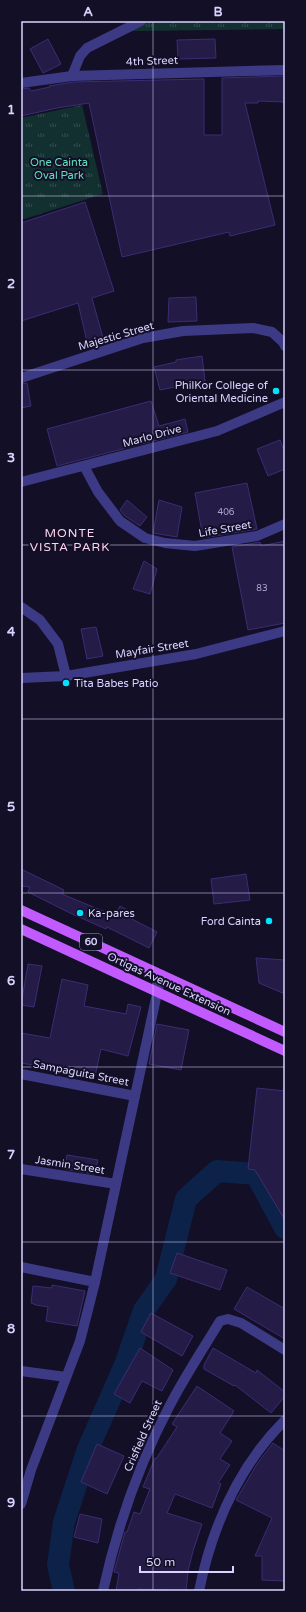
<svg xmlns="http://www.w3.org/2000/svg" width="306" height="1612" viewBox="0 0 306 1612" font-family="'Varela Round',sans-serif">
<defs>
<pattern id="park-tufts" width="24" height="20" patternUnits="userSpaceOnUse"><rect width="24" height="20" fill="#12302f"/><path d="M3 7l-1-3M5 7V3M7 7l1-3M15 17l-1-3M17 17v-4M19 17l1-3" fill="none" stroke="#344d4e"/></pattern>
</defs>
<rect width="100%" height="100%" fill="#130f26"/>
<g fill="url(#park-tufts)">
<polygon points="144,21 285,21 285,29 133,31 126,29"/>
<polygon points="82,105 103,194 21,220 21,118"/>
</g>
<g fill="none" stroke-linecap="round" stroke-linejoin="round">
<polyline stroke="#0c2248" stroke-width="22" points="64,1591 58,1565 64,1522 88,1449 125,1365 144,1310 166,1279 186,1199 217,1171 256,1174 285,1228"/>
</g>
<g fill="#241b47" stroke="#3b2d73">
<polygon points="48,39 61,64 43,73 30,49"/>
<polygon points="215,39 216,58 178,59 177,40"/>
<polygon points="285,76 285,102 258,101 258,103 245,103 275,225 230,236 229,232 122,257 89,103 57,108 21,116 21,89 29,88 31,91 50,87 49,86 73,82 204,79 204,135 222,135 222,78"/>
<polygon points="85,202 114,291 92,298 103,338 87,342 78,303 21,321 21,223"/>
<polygon points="196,297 197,321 168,322 169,298"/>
<polygon points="202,356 205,381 160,390 154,367 176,362 176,360"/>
<polygon points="27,383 31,406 21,408 21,384"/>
<polygon points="151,401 159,426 185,419 188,432 57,466 47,429"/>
<polygon points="280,440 285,453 285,469 268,476 257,449"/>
<polygon points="247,483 257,529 203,538 195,493"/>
<polygon points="127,500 147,517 140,526 125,516 120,510"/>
<polygon points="159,500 182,507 177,537 153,533"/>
<polygon points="285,541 285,623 248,630 232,547 260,542 261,546"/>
<polygon points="144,561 157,569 150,594 133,589"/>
<polygon points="96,627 103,656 87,659 81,629"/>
<polygon points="21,869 64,890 62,894 115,916 120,906 133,913 130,918 157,932 149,948 107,927 106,929 70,913 28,892 30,887 21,886"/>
<polygon points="246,874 250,900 214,904 211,879"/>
<polygon points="256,958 285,960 285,994 259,983"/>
<polygon points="28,964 42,966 34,1007 21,1005"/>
<polygon points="62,979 88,985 84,1006 126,1014 128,1004 141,1007 128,1056 101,1049 95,1076 45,1065 44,1067 21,1063 21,1033 50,1038"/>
<polygon points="157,1024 189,1030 181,1070 149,1064"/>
<polygon points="257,1088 285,1091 285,1220 255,1170 248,1169"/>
<polygon points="67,1155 98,1160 94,1174 64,1169"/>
<polygon points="177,1253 227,1270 220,1290 170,1273"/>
<polygon points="52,1285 85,1291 77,1326 46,1321 48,1307 36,1305 31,1303 33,1286 52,1288"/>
<polygon points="247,1287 285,1309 285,1339 234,1309"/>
<polygon points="151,1313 193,1336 182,1356 141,1332"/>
<polygon points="140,1348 173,1370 162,1391 142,1381 130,1403 114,1394"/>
<polygon points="213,1348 256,1373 257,1370 285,1392 285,1396 271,1413 235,1385 234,1386 204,1369 204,1365"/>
<polygon points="197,1386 234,1411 220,1433 232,1441 220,1459 230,1465 218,1483 221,1484 212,1508 175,1494 167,1513 202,1524 193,1551 188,1571 186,1591 138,1589 138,1591 116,1591 119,1573 114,1572 125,1532 127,1532 134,1512 140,1514 150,1489 143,1487 155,1458 156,1459 177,1427 172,1424"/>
<polygon points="273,1443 285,1451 285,1581 262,1580 262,1556 255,1556 272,1518 236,1500 257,1464"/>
<polygon points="97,1444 124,1456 107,1494 81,1482"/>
<polygon points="80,1514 102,1519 98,1543 74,1537"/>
</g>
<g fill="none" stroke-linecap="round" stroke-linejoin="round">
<g stroke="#3d3a85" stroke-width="10">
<polyline points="72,76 80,56 87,48 141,21"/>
<polyline points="21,83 72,76 285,70"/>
<polyline points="21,378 143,338 183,331 253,328 272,332 283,342 285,346"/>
<polyline points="84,466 98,492 120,521 145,538 165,543 195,546 257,536 285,524"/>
<polyline points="21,482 217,431 285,402"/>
<polyline points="21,607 40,620 58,644 66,676"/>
<polyline points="21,678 66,676 196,654 285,631"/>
<polyline points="21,1074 135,1096"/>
<polyline points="21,1169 116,1184"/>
<polyline points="21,1267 95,1282"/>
<polyline points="21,1371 66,1377"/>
<polyline points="21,1504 31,1470 80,1341 95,1282 161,975"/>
<path d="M103,1591C117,1527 139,1464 170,1405C185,1376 203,1349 220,1321L228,1319L241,1323L285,1350"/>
<path d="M199,1591C212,1527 238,1467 285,1420"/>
</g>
<g stroke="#c25bff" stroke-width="10">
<polyline points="21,910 285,1032"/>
<polyline points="21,929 285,1051"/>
</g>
</g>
<path fill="none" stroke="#d9d4ff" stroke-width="1" stroke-opacity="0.55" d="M153,21V1591M21,196H285M21,370H285M21,545H285M21,719H285M21,893H285M21,1067H285M21,1242H285M21,1416H285"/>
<g fill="#00e5ff" stroke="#130f26" stroke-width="1.5">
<circle cx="276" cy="391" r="4"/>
<circle cx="66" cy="683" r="4"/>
<circle cx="80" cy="913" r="4"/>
<circle cx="269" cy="921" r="4"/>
</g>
<g text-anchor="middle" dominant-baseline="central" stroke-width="4" stroke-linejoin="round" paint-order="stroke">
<g font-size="9" fill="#aca6d1">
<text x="226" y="512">406</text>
<text x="262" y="588">83</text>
</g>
<rect fill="#130f26" stroke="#9e99be" stroke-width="1" x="80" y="934" width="22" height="16" rx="3"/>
<g font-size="10" font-weight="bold" fill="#d9d4ff">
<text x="91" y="942">60</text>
</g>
<g font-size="11" fill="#d9d4ff" stroke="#130f26">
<text transform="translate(152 61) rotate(-2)">4th Street</text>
<text transform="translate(116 336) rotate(-16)">Majestic Street</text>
<text transform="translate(152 436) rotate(-15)">Marlo Drive</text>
<text transform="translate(225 529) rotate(-10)">Life Street</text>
<text transform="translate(152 649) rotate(-9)">Mayfair Street</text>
<text transform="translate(169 984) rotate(25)">Ortigas Avenue Extension</text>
<text transform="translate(81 1073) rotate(11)">Sampaguita Street</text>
<text transform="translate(70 1165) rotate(9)">Jasmin Street</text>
<text transform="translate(143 1436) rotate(-66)">Crisfield Street</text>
</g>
<g font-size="11" fill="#5fe0c0" stroke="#130f26">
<text x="59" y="162">One Cainta<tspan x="59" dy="13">Oval Park</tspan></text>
</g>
<g font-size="11" fill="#d9d4ff" stroke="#130f26" text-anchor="end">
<text x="268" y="385">PhilKor College of<tspan x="268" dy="13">Oriental Medicine</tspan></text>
<text x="74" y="683" text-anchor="start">Tita Babes Patio</text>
<text x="88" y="913" text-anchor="start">Ka-pares</text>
<text x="261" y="921">Ford Cainta</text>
</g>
<g font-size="12" letter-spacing="1" fill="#ffd6f0" stroke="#130f26">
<text x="70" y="533">MONTE<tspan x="70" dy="14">VISTA PARK</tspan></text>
</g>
</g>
<rect width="306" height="1612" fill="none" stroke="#130f26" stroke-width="44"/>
<path d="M140 1566v6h93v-6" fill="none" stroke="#d9d4ff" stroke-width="2"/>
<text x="146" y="1566" font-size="12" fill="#d9d4ff" stroke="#130f26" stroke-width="3" paint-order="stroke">50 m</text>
<rect x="22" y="22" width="262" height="1568" fill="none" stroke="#d9d4ff" stroke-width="1.5"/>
<g font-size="13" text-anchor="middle" font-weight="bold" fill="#d9d4ff">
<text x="88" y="16">A</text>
<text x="218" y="16">B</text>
<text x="11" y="114">1</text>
<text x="11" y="288">2</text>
<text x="11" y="462">3</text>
<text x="11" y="636">4</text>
<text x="11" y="811">5</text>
<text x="11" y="985">6</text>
<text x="11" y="1159">7</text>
<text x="11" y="1333">8</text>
<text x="11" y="1507">9</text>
</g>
</svg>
